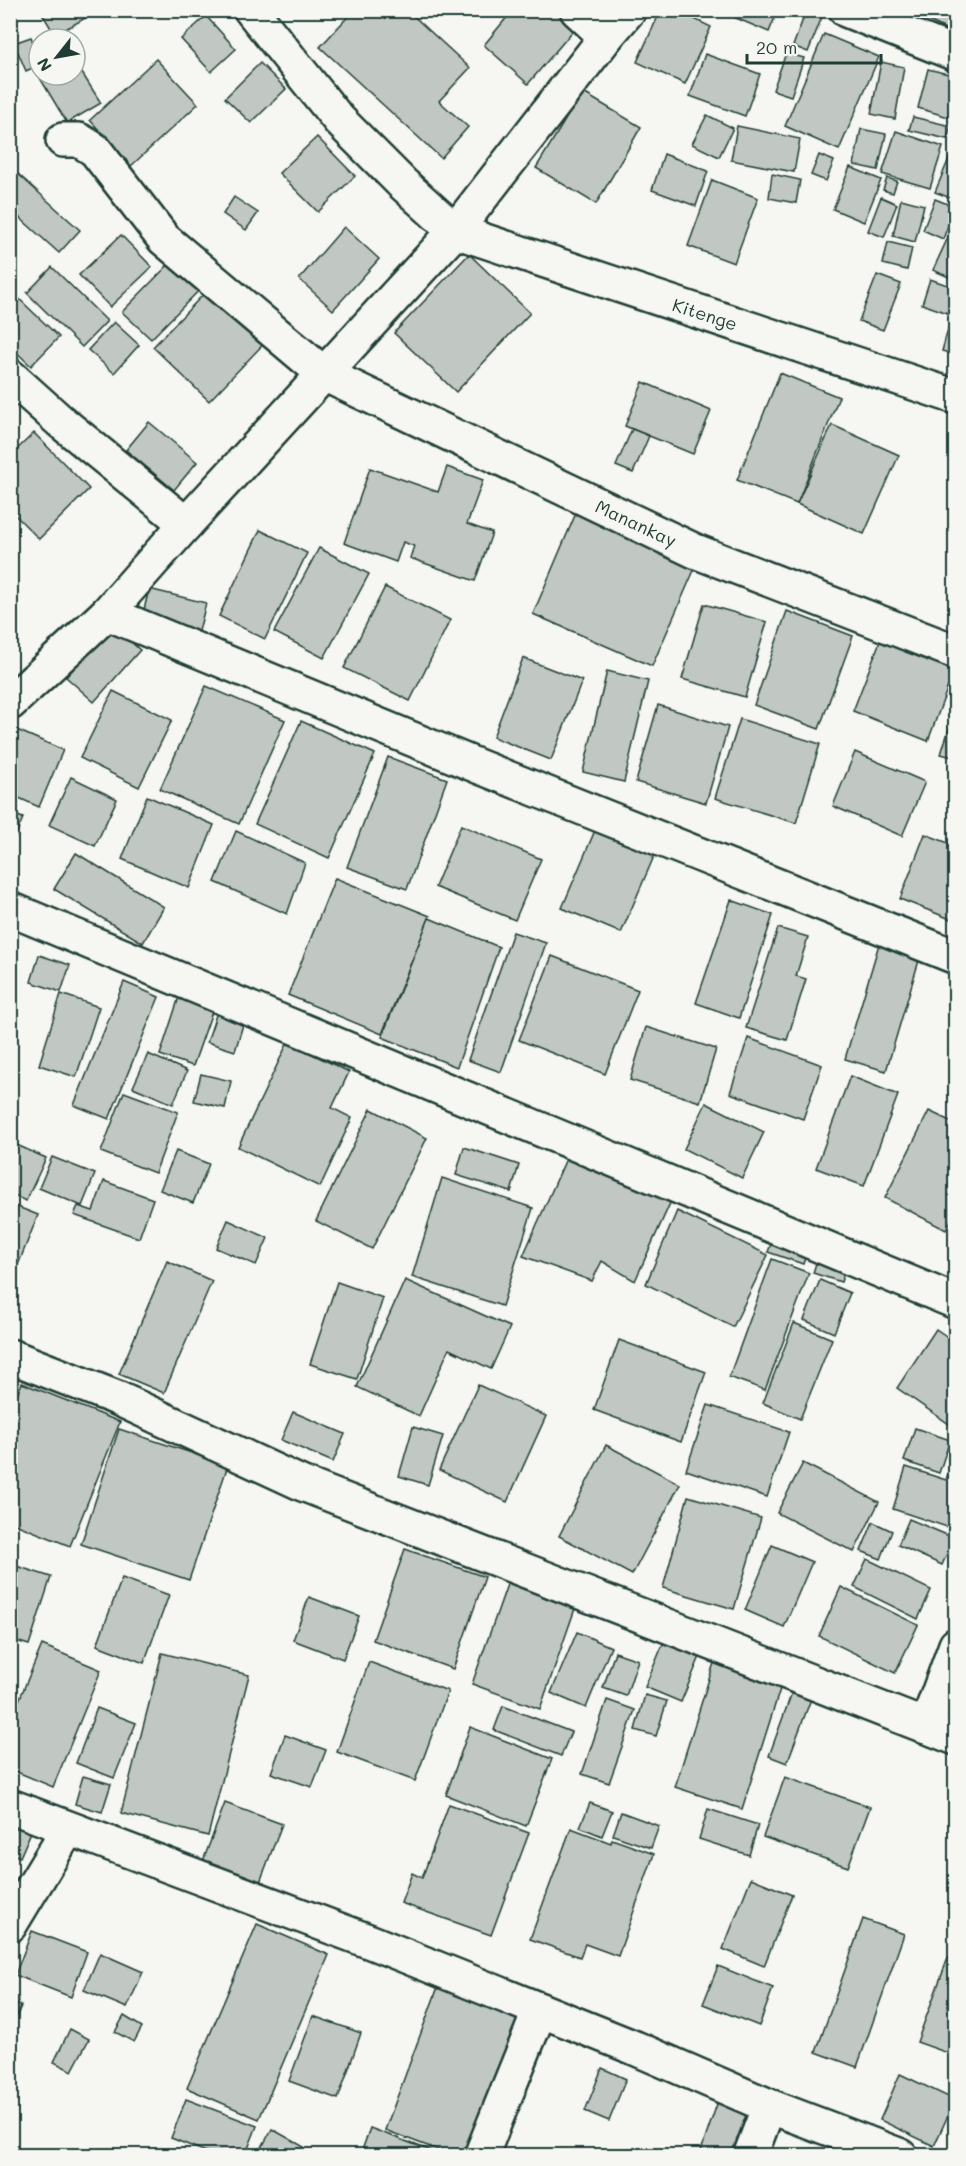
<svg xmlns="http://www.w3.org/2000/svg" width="966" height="2166" viewBox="0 0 966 2166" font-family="Mali,sans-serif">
<rect width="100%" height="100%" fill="#f6f6f2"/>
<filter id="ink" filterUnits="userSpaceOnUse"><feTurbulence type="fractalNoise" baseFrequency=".0167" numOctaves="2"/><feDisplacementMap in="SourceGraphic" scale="12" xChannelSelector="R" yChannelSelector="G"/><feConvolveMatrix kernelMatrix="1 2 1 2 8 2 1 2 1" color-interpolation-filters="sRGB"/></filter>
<g filter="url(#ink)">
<g fill="#c1c8c3" stroke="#1f3d34" stroke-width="1.5">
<polygon points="40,10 86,10 89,16 55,35"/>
<polygon points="354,10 407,10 470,68 439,101 468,127 441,158 320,47"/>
<polygon points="513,10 559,10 577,26 528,84 484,45"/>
<polygon points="661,10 676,10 711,27 685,84 637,62"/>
<polygon points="717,10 778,10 769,32"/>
<polygon points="906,10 956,10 956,34"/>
<polygon points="806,11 822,17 808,52 793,46"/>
<polygon points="206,16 236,49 211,72 181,39"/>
<polygon points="824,34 879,57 839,150 785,126"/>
<polygon points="31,37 39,57 39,65 26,71 14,43"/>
<polygon points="786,53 804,58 791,96 773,90"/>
<polygon points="705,54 760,74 745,116 690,96"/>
<polygon points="156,59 198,104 131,166 90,120"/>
<polygon points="75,62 101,103 67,123 40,78 45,75 75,75"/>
<polygon points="881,62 904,67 895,119 871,114"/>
<polygon points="260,63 286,89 251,123 225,98"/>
<polygon points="928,69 956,76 955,119 918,108"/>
<polygon points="582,92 641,127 596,204 536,168"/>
<polygon points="707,115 733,128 719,157 692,144"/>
<polygon points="913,117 951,126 947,139 909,130"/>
<polygon points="737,126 800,139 794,172 731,160"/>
<polygon points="861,129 886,134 878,170 854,165"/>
<polygon points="896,131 943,147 930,188 882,174"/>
<polygon points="317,137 355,176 318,212 279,173"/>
<polygon points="956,142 956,200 935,192"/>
<polygon points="664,154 708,171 696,206 652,190"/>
<polygon points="819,155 834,161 826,181 811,175"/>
<polygon points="850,167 881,180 864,222 833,209"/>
<polygon points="17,173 80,230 59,253 10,209 10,180"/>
<polygon points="772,174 800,180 796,203 769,198"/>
<polygon points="887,178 897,181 893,193 883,190"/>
<polygon points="712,180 758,198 734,263 688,246"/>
<polygon points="234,197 258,213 246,230 223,214"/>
<polygon points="881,197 897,204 884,237 868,231"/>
<polygon points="901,199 924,205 915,242 893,236"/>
<polygon points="935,199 955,207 943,239 923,230"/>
<polygon points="956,220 956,280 933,270"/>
<polygon points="344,227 379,259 333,310 299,279"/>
<polygon points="121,235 152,267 110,307 79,275"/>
<polygon points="888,242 912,248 907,270 883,264"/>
<polygon points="469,254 530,313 456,392 394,333"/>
<polygon points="173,260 214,275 151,339 122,312"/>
<polygon points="52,267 107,321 82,347 27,293"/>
<polygon points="877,275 901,284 883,330 859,321"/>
<polygon points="218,279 274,333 209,401 153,347"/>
<polygon points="930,279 956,288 956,316 922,304"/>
<polygon points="13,293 59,337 31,366 10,346 10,296"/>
<polygon points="114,322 139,345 114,373 88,350"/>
<polygon points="950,322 956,323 956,355 942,351"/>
<polygon points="780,373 839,397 797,504 737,480"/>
<polygon points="643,382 711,411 693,454 625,426"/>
<polygon points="149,422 197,462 174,490 126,450"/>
<polygon points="832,425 899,455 864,534 797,504"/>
<polygon points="632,429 649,436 633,473 616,466"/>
<polygon points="34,433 89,489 39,539 10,510 10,456"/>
<polygon points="447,467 483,480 467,524 492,533 475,581 410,558 414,546 403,542 396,562 344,543 370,468 438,492"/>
<polygon points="579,506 699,559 652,666 533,614"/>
<polygon points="260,530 307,553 265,639 219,616"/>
<polygon points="319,548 369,574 324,658 274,632"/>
<polygon points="385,587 450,620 410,701 344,668"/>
<polygon points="149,589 206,603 198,635 141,622"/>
<polygon points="704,604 767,622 745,697 682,679"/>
<polygon points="787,611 853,636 819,729 754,705"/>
<polygon points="112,625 140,650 94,702 66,677"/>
<polygon points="882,636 956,665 928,741 853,711"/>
<polygon points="523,658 582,681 551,760 493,737"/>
<polygon points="607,671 648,681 624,782 583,772"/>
<polygon points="206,686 285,720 239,824 160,789"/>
<polygon points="113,691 172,720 139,787 80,758"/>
<polygon points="658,705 728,727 706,803 636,782"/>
<polygon points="956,707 956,758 941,754"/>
<polygon points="740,719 820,744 796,823 715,798"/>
<polygon points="301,721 375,754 329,858 255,824"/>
<polygon points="10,727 63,750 39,807 10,794"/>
<polygon points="855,752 925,782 902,836 833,806"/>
<polygon points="388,757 447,779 407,889 347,867"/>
<polygon points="71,777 117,799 95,846 49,825"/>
<polygon points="147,796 214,825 189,888 122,859"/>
<polygon points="10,813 23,818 10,849"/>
<polygon points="461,825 541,859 515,920 435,887"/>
<polygon points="596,828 655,854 621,933 562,908"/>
<polygon points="236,831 305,863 287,914 215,882"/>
<polygon points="925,834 956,846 956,913 953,920 900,899"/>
<polygon points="76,853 164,907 143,943 54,889"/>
<polygon points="335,878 430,916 382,1034 288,995"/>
<polygon points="731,900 773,915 739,1018 696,1003"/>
<polygon points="429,918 499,947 457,1067 382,1037"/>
<polygon points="778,928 808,937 796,976 806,979 787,1040 746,1028"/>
<polygon points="513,932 546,943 501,1072 468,1060"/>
<polygon points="879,944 920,957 886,1071 845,1059"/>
<polygon points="39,955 70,965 61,992 31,982"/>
<polygon points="552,956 638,990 605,1074 519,1040"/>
<polygon points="124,982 159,997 109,1119 74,1105"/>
<polygon points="61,994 99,1007 76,1077 39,1065"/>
<polygon points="179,997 213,1009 193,1066 160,1055"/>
<polygon points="218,1009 245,1018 235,1051 207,1042"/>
<polygon points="646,1027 716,1049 700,1102 630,1080"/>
<polygon points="748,1038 822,1065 803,1119 730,1093"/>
<polygon points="288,1042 349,1072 332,1108 352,1118 320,1187 238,1147"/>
<polygon points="148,1054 187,1071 173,1104 133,1087"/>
<polygon points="201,1074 231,1081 225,1108 194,1101"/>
<polygon points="850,1076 898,1095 864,1186 816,1168"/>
<polygon points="124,1092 178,1112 155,1173 101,1152"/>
<polygon points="706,1103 764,1132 742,1178 684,1149"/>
<polygon points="371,1109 427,1138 372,1249 316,1221"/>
<polygon points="929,1111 956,1124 956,1211 946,1230 885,1198"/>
<polygon points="10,1142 46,1158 26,1201 10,1194"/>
<polygon points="464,1147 519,1165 511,1192 456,1175"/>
<polygon points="176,1151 209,1164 193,1203 160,1190"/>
<polygon points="569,1152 671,1201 635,1281 602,1261 592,1281 523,1256"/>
<polygon points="52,1157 95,1174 82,1206 39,1188"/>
<polygon points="442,1178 533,1208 502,1306 412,1277"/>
<polygon points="104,1181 153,1199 139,1238 74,1215 78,1206 93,1211"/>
<polygon points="10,1204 38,1215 16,1270 10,1268"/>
<polygon points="677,1211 768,1255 733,1327 646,1284"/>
<polygon points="228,1220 268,1238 256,1265 216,1248"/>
<polygon points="775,1233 810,1244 803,1264 768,1252"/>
<polygon points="820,1250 848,1259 841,1282 813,1273"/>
<polygon points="772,1259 809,1273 765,1390 729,1377"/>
<polygon points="167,1261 212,1281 164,1393 119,1374"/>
<polygon points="405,1280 510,1327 491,1369 449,1349 419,1416 357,1387"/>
<polygon points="820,1280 850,1293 834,1333 804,1320"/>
<polygon points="337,1282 383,1298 357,1379 310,1364"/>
<polygon points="794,1323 832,1339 800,1419 763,1403"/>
<polygon points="936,1329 956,1343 955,1428 897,1388"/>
<polygon points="619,1340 706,1372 681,1442 594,1410"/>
<polygon points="22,1383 120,1422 70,1546 10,1522 10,1412"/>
<polygon points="478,1385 546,1416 507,1502 439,1470"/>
<polygon points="708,1405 789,1432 767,1497 686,1470"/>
<polygon points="293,1412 345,1434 333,1462 281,1440"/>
<polygon points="413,1427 443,1436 428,1485 399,1476"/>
<polygon points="915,1428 950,1440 939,1473 904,1461"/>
<polygon points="119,1429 228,1465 189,1580 81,1544"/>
<polygon points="606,1445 680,1484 632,1575 559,1536"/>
<polygon points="956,1449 956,1530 893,1509 906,1467 946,1480"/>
<polygon points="803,1463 879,1502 854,1552 777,1513"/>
<polygon points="688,1496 761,1518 734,1609 663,1588"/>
<polygon points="909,1519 954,1538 942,1565 898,1545"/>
<polygon points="873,1522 892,1531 881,1559 861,1551"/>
<polygon points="772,1545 812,1562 784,1627 745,1610"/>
<polygon points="405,1549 485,1577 453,1669 373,1640"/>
<polygon points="867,1559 931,1590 918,1619 854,1587"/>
<polygon points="10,1564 51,1577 29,1645 10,1639"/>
<polygon points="510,1576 578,1600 540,1709 472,1684"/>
<polygon points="122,1578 169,1595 144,1663 97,1645"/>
<polygon points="841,1587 918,1625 895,1673 819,1636"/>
<polygon points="309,1597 359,1616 343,1659 293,1640"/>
<polygon points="577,1632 611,1647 586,1708 551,1693"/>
<polygon points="668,1632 704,1647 681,1702 645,1687"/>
<polygon points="720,1644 787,1667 742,1809 675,1787"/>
<polygon points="42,1645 101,1670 53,1787 10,1769 10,1722"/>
<polygon points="615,1652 638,1660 626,1696 603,1688"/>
<polygon points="162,1653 249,1675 208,1836 121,1813"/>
<polygon points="369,1662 448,1691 415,1781 337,1752"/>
<polygon points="795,1684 814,1691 787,1763 769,1756"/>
<polygon points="645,1695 667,1701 656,1736 635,1730"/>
<polygon points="607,1700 635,1710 609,1783 582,1774"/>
<polygon points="503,1706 571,1732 561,1756 494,1730"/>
<polygon points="97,1708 136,1723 114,1778 76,1763"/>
<polygon points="470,1727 552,1759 526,1826 446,1795"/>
<polygon points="285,1735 326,1750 312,1787 271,1773"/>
<polygon points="83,1776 111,1784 102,1812 75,1804"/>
<polygon points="785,1777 870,1807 848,1867 763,1837"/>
<polygon points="225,1803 282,1824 260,1882 203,1861"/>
<polygon points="590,1803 612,1811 602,1836 580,1827"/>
<polygon points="449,1804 529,1833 491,1935 401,1903 412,1873 422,1878"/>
<polygon points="708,1809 758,1825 749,1855 699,1839"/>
<polygon points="621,1812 659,1826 651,1848 613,1835"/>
<polygon points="10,1814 34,1825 20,1857 10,1853"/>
<polygon points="571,1828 611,1843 612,1839 654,1854 618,1956 585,1944 580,1957 530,1939"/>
<polygon points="751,1878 792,1895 764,1966 723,1949"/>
<polygon points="863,1919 904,1934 857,2067 816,2052"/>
<polygon points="257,1924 329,1955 259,2119 187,2088"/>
<polygon points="32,1931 87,1952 71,1997 15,1975"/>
<polygon points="100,1953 143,1972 127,2008 84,1990"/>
<polygon points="948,1958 956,1960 956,2056 917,2042"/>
<polygon points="718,1966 773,1988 759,2026 703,2004"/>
<polygon points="438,1987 520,2018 469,2156 454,2156 385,2130"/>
<polygon points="10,2001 21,2006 13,2025 10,2024"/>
<polygon points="124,2016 142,2027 134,2042 115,2032"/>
<polygon points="313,2016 361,2033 338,2099 289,2081"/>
<polygon points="70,2029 89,2039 72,2071 54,2062"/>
<polygon points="602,2068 626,2079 609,2121 585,2111"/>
<polygon points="900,2074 955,2100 934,2146 880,2120"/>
<polygon points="186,2099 257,2126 245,2156 216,2156 171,2138"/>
<polygon points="718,2101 749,2112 734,2156 714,2156 701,2151"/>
<polygon points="370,2128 445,2156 360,2156"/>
<polygon points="272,2129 304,2147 299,2156 257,2156"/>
</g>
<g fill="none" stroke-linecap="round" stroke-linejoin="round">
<g stroke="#1f3d34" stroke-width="38">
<g id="street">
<polyline points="251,10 339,120 402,183 455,231 956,397"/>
<polyline points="577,10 606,37"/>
<polyline points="846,10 956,54"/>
<polyline points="63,140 79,140 95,150 164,239 324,374 695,551 956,652"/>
<polyline points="10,376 60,421 186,524"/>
<polyline points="107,613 480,767 956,957"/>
<polyline points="10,703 107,613 186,524 455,231 606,37 629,10"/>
<polyline points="10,909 956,1302"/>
<polyline points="10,1356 117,1398 303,1484 956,1738"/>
<polyline points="926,1727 956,1645"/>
<polyline points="10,1806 371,1942 635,2048 769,2106 901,2156"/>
<polyline points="10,1925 68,1829"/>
<polyline points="481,2156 540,2010"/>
<polyline points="750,2156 769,2106"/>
</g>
</g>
<use href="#street" stroke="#f6f6f2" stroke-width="33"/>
</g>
</g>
<g text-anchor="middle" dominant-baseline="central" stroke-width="5" stroke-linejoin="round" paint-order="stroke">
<g font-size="18" fill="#1f3d34" stroke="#f6f6f2">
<text transform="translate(705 314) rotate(18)">Kitenge</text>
<text transform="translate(636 523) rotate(25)">Manankay</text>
</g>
</g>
<rect width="966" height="2166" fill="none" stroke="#f6f6f2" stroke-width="36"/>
<rect x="18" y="18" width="930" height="2130" fill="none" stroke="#1f3d34" stroke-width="2" filter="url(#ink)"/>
<g transform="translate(57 57) rotate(239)"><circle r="28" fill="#f6f6f2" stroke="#a0aca6" stroke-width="1.5"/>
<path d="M0-4.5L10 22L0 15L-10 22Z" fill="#1f3d34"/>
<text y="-9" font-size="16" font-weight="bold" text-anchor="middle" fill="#1f3d34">N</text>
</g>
<path d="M747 54v9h134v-9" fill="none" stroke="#1f3d34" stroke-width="3"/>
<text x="756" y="54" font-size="18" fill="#1f3d34" stroke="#f6f6f2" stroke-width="4.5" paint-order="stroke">20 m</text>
</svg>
